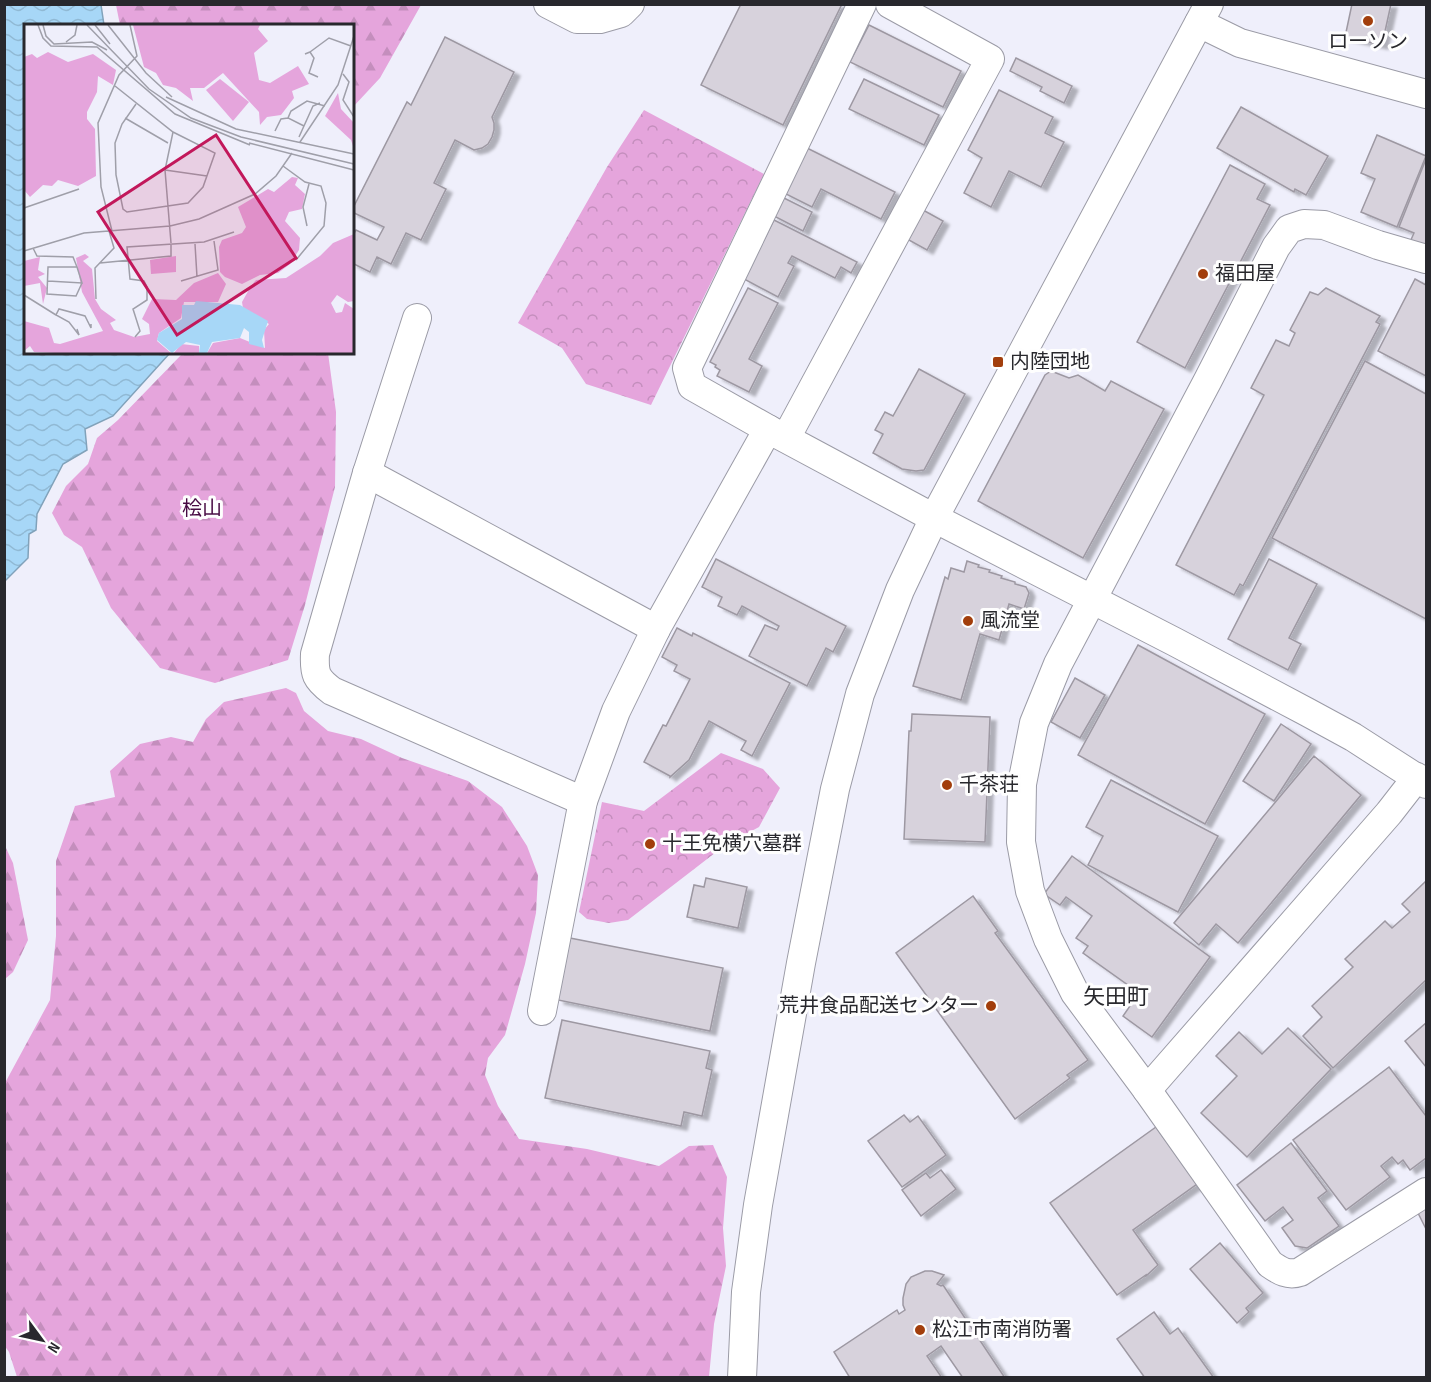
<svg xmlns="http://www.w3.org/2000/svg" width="1431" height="1382" viewBox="0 0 1431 1382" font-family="'Sofia Sans Condensed','Noto Sans JP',sans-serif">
<defs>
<pattern id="forest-firs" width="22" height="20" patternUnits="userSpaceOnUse" patternTransform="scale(1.5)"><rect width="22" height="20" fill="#e5a5dc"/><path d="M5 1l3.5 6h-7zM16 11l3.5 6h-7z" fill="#c48ebd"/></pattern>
<pattern id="park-crowns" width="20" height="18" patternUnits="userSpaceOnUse" patternTransform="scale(1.5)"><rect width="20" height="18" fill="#e5a5dc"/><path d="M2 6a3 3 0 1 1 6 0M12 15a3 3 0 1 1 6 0" fill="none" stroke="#c48ebd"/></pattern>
<pattern id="water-waves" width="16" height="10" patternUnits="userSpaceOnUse" patternTransform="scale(1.5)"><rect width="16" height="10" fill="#a7d7f7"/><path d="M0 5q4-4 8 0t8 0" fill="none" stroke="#90b9d4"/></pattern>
<filter id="shadow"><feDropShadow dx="6" dy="4" stdDeviation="1.5" flood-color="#0004"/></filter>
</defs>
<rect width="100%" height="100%" fill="#efeffb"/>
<g fill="url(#forest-firs)">
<polygon points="116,5 116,4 421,5 380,78 353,107 352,26 120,25"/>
<polygon points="183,353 328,353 336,412 335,487 305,605 288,660 215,683 160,668 111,608 82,547 64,535 52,513 66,486 88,464 97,438 118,420"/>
<polygon points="286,688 296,693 304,711 328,731 361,739 402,758 468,781 502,807 527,846 538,875 536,913 525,964 505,1035 488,1058 485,1075 498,1106 519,1139 587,1149 659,1166 689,1146 713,1145 727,1177 723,1228 726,1266 714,1324 709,1377 17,1377 9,1352 4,1345 5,1083 50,1000 56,936 56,861 75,806 115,797 110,771 140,744 171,737 193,742 206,719 224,702"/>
<polygon points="5,846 13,863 28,940 13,972 5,979"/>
</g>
<g fill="url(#park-crowns)">
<polygon points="644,110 764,174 651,405 586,384 562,348 518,323 607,167"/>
<polygon points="721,753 763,769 780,788 759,827 724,846 628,920 609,923 587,919 579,912 602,802 644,811"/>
</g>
<polygon fill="url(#water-waves)" stroke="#81a2ba" stroke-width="1.5" points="5,4 101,5 104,25 26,26 26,352 170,353 113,416 85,429 87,450 63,464 37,514 36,530 29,534 28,558 5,581"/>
<g fill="#d7d2dc" stroke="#9d98a2" stroke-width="1.5" filter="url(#shadow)">
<polygon points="741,4 842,4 783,125 701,85"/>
<polygon points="1352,4 1391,4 1382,45 1345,37"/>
<polygon points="869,25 961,71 943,107 850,62"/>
<polygon points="445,37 514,72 492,117 494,123 494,130 492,137 488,144 482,148 474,150 455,140 434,183 446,189 421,240 406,233 391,264 377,257 370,272 352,263 352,237 356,230 377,240 384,227 352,212 352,210 407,102 411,105"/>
<polygon points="1016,58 1072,86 1064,103 1040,91 1042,87 1010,71"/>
<polygon points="864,79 939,115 924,145 849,109"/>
<polygon points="999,90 1053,117 1045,133 1064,142 1041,187 1009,171 991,207 964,193 982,158 968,150"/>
<polygon points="1241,107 1328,156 1306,195 1295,189 1294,192 1217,148"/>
<polygon points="1377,135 1426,156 1397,227 1361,212 1375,179 1361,173"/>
<polygon points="807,148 895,192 881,219 821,189 812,207 784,193"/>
<polygon points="1426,159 1426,243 1425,248 1410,242 1414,233 1399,227"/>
<polygon points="1230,165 1265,184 1257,199 1270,205 1185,368 1137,342"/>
<polygon points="782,197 812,212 803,231 772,215"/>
<polygon points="923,210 943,221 927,250 907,239"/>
<polygon points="774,220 857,262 851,273 841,267 835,278 792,256 788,263 794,266 778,297 744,279"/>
<polygon points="1415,279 1426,285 1426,376 1378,351"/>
<polygon points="748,288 778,303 749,359 762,366 749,392 717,376 720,370 715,367 716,365 710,362"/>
<polygon points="1326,288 1380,316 1376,322 1380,324 1243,586 1240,584 1234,595 1176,565 1264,395 1251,388 1276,340 1289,346 1295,333 1290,330 1310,292 1318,295"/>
<polygon points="1365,361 1426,394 1426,619 1272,538"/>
<polygon points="919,369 965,394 924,470 916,471 902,469 873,453 883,434 875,430 885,412 893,416"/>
<polygon points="1051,371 1069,378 1078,375 1105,391 1111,381 1164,409 1083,558 978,501 1045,375"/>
<polygon points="716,559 846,626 833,652 826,648 807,686 749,656 765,625 777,630 779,626 742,606 737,615 718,606 722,597 702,587"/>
<polygon points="1269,559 1317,584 1289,638 1301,644 1288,670 1228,639"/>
<polygon points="967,561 979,565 978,567 990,570 989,572 1002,576 1001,578 1015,582 1015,584 1026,587 1029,593 1024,609 1009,604 999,640 980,634 961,700 913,686 945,577 948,579 951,568 964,572"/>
<polygon points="677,628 692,636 693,633 790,683 752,756 741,750 746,741 709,721 689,760 670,777 670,776 644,762 663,725 666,726 690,679 674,671 677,665 662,657"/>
<polygon points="1138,645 1265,714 1205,824 1078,755"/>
<polygon points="1075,678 1105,695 1080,738 1051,722"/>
<polygon points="912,714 990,717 985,842 904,839 909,731 911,731"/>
<polygon points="1281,724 1311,744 1274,801 1243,781"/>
<polygon points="1314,756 1361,795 1238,943 1216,924 1199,945 1174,923"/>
<polygon points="1111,780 1218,836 1178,912 1088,865 1103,836 1086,827"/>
<polygon points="1072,856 1210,957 1152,1037 1123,1016 1139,993 1083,953 1088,946 1076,938 1092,916 1066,897 1060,905 1044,894"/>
<polygon points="706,878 747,887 738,928 687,917 694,885 704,887"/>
<polygon points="1426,881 1426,980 1333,1068 1303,1036 1322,1017 1312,1006 1353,967 1345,959 1385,921 1392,928 1410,912 1402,904"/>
<polygon points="973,896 998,931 995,933 1088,1060 1067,1075 1070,1078 1015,1119 896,953"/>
<polygon points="570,938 723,968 710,1031 558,1000"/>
<polygon points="562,1020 710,1051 706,1068 712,1070 702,1116 684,1112 681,1126 545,1098"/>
<polygon points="1426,1023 1426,1067 1405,1041"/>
<polygon points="1288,1028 1331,1069 1247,1157 1201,1113 1237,1076 1216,1056 1239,1032 1262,1054"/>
<polygon points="1389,1067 1426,1116 1426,1158 1410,1170 1403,1160 1398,1164 1392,1157 1381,1166 1390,1177 1346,1210 1293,1140"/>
<polygon points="904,1115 910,1122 918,1116 946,1155 902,1187 868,1141"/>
<polygon points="1156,1127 1197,1184 1133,1230 1158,1265 1146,1276 1146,1275 1117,1295 1050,1203"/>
<polygon points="1291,1143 1327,1191 1318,1198 1339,1226 1307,1248 1295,1246 1282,1228 1293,1220 1283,1207 1265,1221 1237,1185"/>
<polygon points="941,1170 956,1189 921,1216 902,1190 926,1173 930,1178"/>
<polygon points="1426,1208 1426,1229 1418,1213"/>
<polygon points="1220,1243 1263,1293 1246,1308 1249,1312 1237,1323 1190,1269"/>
<polygon points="925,1271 932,1271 944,1275 937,1284 941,1286 943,1285 1005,1378 963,1378 941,1346 927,1356 942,1378 850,1378 834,1352 897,1310 899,1314 905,1310 903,1305 903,1298 906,1284 911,1277"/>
<polygon points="1154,1312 1170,1334 1178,1328 1214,1378 1145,1378 1117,1339"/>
</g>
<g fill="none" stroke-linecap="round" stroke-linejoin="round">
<g stroke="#9b9ba6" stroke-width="30">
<g id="minor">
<polyline points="548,4 577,19 600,19 621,13 630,4"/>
<polyline points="1199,23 1240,43 1426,94"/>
<path d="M1426,259L1378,245L1324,225L1304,224L1289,229L1276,247L1208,380L1058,664L1034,723L1022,784L1021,842L1030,891L1048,939L1075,993L1147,1090L1270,1264C1280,1271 1288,1276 1300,1272L1426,1192"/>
<path d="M417,318L367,473L315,654C314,674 316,679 332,691L583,801"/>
<polyline points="768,429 692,386 687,368 862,4"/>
<polyline points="786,438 990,59 890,4"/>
<polyline points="367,473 656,629"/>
<polyline points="542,1011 583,801 616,711 656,629 768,429 934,518 1175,642 1307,712 1353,737 1426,784"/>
<polyline points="1147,1090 1389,813 1417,777"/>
<polyline points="742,1378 746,1292 758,1205 801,963 835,789 860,694 900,590 934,518 1209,4"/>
</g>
</g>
<use href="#minor" stroke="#fff" stroke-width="28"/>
</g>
<g fill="#a23e0c" stroke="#fefefe" stroke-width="2">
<circle cx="1368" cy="21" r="6"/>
<circle cx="1203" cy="274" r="6"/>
<rect x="992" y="356" width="12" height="12" rx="3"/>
<circle cx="968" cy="621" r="6"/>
<circle cx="947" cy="785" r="6"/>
<circle cx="650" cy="844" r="6"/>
<circle cx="991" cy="1006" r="6"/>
<circle cx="920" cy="1330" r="6"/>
</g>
<g text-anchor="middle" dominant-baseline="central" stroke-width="6" stroke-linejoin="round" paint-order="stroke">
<g font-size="20" fill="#28282d" stroke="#fefefe" text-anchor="start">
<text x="1368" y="42" text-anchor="middle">ローソン</text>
<text x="1215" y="274">福田屋</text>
<text x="1010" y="362">内陸団地</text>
<text x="980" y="621">風流堂</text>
<text x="959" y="785">千茶荘</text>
<text x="662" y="844">十王免横穴墓群</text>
<text x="979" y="1006" text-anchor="end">荒井食品配送センター</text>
<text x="932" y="1330">松江市南消防署</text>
</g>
<g font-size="20" fill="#480b43" stroke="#fefefe">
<text x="202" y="509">桧山</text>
</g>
<g font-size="22" fill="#28282d" stroke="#fefefe">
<text x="1116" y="997">矢田町</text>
</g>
</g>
<g transform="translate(24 24)">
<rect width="330" height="330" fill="#efeffb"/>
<path d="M196,55L225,78L209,97L182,66Z" fill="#e5a5dc"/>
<path d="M109,1H236L234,5L244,17L230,29L235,56L246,59L274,42L285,60L268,67L270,74L257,91L243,93L236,101L235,88L199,49L180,64H166L169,77L152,64L139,61L132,49L120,43ZM24,28L44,38L69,30L92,46L89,61L74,52L73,68L63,88V95L71,105L72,152L54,162L34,156L28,162L19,161L6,173L0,166V33L8,30L13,34ZM314,69L317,85L330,99V125L327,116L301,92ZM268,153L274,154L271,161L281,170L278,185L265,188L261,197L276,214L275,226L266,240L254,249L236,251L218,260L201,253L196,248L195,223L198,216L218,209L222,203L214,183L244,165L250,168ZM330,210V277L324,278L313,271L307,279L312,289L318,288L321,279L330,285V329H183L189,319L216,314L241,324L240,306L245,300L219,284L218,278L227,262L232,256L262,254L296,232L309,219ZM61,230L65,233L59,237L68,245L71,275L77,285L92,296L86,299L90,306L110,313L126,310L125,300L118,295L128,275L152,276L170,259L194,249L202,260L194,278H160L157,294L135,309L133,317L147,329H31L10,328L6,322L0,327V297L25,304L30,319L36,320L79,307L58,268L52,234ZM16,233L14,246L21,250L14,253L23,264L19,280L16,259L0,262V237ZM157,320L175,322V329H150Z" fill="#e5a5dc"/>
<path d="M152,232V248L127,250L126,236Z" fill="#e5a5dc"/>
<path d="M172,277L216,281L244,297L238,316L240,324L225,320V308L220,304L216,314L188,318L183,329H175L176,321L162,318L148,329L133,316L135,309L158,295V281H170Z" fill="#a7d7f7"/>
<path fill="none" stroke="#9f9fa9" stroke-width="1.5" d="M14,1L19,14L27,22L73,23L151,90L226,121M19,1L22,12L30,20L68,18L83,26M63,1L125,65L167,94L217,113L330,140M71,1L86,20M84,1L122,49L148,73M42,18L51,11L53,1M286,28L305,14L327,22M281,30L286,28L290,34L285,49L294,53M319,50L325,58L319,76L330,93M91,62L149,108L191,129L179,163L164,179L103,188L99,185L92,151L91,119L98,100L112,80M142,73L212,105L330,130M101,94L144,119M280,102L264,94L267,87L283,77L301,82M251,107L257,95L264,94M275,113L289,82L296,79M276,118L314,61L330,12M225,119L330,146M259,142L281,158L297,162L302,179L300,202L272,236M141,146L183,152M0,184L55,165M283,202L279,183L285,160M88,207L77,163L74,99L95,51L113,32L106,1M147,219L141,146L149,108M171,220L173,253M9,224L13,232L49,233L53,243M0,227L60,209L146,202L175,195L231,170L252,152L268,129M76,239L147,232V221M24,257L58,259L53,243H24L23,270L52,272L58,259M157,257L194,246L190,217M0,271L32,291M72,275L71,244L90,224L85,207M53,305L55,311L45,298L32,291L35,285L61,292L67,304V300M111,313L116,307L109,285L123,276V263L120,257L106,255L103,223L180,218L210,208"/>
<path fill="#c2185b" fill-opacity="0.15" stroke="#c2185b" stroke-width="3" d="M192,111L272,234L153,311L74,188Z"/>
<rect width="330" height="330" fill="none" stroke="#28282d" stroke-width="3"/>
</g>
<rect width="1431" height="1382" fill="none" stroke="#28282d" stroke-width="12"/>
<g transform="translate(42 1340) rotate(123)" stroke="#fefefe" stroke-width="4.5" paint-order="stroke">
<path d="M0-4.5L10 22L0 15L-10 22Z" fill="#28282d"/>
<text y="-9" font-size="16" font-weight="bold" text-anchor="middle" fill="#28282d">N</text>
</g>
</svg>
